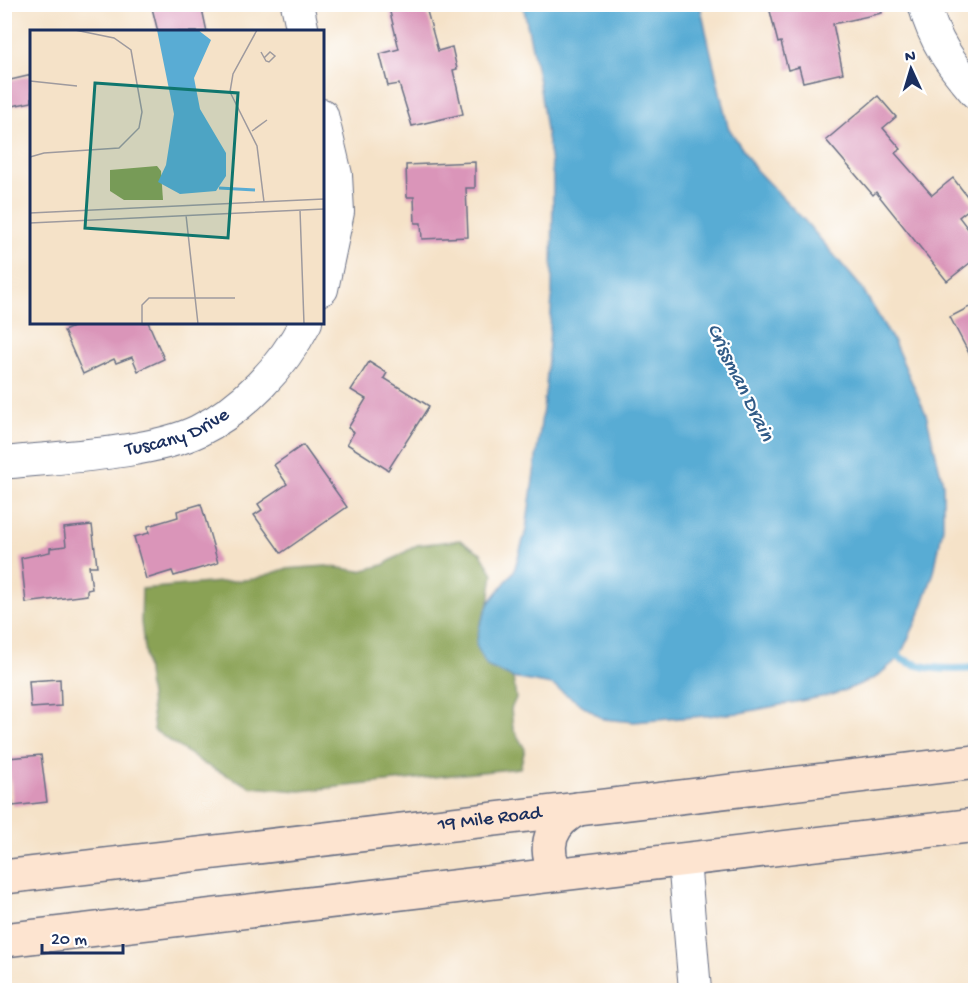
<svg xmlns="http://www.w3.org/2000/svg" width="980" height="995" viewBox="0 0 980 995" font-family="'Gochi Hand',sans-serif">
<rect width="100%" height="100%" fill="#fff"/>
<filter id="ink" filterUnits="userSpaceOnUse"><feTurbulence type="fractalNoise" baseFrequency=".0167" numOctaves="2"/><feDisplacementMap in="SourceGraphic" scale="12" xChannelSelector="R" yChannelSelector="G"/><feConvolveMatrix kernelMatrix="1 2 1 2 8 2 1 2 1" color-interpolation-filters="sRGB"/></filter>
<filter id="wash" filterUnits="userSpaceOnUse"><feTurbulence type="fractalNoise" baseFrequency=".008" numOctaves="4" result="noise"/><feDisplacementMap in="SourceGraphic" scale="24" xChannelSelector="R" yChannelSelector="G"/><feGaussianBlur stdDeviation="1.35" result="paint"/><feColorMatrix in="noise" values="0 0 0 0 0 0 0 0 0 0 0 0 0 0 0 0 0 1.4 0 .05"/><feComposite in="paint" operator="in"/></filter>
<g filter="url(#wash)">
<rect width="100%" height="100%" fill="#f5e2c8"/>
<polygon fill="#8aa254" stroke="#526859" stroke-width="1.5" points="460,540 481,553 493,574 489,603 480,625 487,666 513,678 516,698 511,709 513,728 525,749 520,768 300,791 251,787 204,764 154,730 141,622 142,589 254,579 285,569 326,566 360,571 383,565 417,545"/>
<polygon fill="#59acd4" stroke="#3a6e99" stroke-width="1.5" points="523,5 700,5 728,127 756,170 805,221 862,288 894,342 926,414 943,483 943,527 934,572 918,618 899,658 875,678 836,694 740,713 634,722 603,719 552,685 513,678 487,666 476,645 480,625 489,603 514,571 526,530 546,387 552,297 553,177 538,76"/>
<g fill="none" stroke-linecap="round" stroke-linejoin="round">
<path stroke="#59acd4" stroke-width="8" d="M892,652C913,671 950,670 976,668"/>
</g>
<g id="blocks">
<g fill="#da95b9">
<polygon points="151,4 201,4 207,32 158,32"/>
<polygon points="388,4 425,4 438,51 452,47 457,69 453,70 463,114 412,126 399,84 388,86 380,54 399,49"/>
<polygon points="780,4 881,4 882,13 833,24 843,73 803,82 799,67 788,70 781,42 778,43 769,7"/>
<polygon points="32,75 32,102 12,106 6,81"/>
<polygon points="878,96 896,117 883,128 901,149 895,153 932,195 953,178 974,205 959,217 975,238 975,259 947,281 876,192 873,195 826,140"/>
<polygon points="475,162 475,188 466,188 468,237 422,239 421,223 415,223 414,197 407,197 406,165"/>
<polygon points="975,304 975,365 950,317"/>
<polygon points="84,322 148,322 164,359 138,371 132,357 116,363 114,359 83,374 64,331"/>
<polygon points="369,362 387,373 384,378 429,406 388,470 347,444 354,432 348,428 366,399 351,390"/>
<polygon points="303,445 347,507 281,553 254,515 262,510 258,504 287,484 274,465"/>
<polygon points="201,504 218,563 174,576 172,571 146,579 134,537 149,533 148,526 178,517 177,511"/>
<polygon points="92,525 97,566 89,566 92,589 87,590 87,595 26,603 21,558 50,552 50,548 66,546 64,528"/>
<polygon points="60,679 61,706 31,708 29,681"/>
<polygon points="41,755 47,802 13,806 8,758"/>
</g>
</g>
</g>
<g filter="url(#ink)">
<use href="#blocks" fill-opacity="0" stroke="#676e83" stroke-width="1.5"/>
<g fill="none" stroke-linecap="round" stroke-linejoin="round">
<g stroke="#676e83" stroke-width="34">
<g id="minor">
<polyline points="297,4 303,32"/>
<path d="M924,4C935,43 950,63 976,93"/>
<polyline points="322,115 336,175 338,212 322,289"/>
<path id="s1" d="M4,463C58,457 151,454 198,431C244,408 282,368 306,322"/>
<polyline points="684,860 695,990"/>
</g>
</g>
<g stroke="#676e83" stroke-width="36">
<g id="secondary">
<path d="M557,874C541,847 551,822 578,809"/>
<path id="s2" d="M4,877L976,762"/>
<polyline points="4,940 976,825"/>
</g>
</g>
<use href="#minor" stroke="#fff" stroke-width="32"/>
<use href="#secondary" stroke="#fde4d0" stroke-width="33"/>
</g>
</g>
<g text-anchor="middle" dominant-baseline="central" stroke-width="4.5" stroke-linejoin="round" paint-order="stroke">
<g font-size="20" fill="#1b2f5e" stroke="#fff">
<text stroke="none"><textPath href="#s1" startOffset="177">Tuscany Drive</textPath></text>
<text stroke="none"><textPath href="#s2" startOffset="489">19 Mile Road</textPath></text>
</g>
<g font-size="21" font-style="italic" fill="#315b87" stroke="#fff">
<text transform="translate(739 383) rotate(64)">Crissman Drain</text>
</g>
</g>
<g transform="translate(30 30)">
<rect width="294" height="294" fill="#f5e2c8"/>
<path d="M127,136L131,141L133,170H94L80,161V140Z" fill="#8aa254"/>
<path d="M127,0H168L181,10L164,48L170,79L196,123V146L186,161L150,164L128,152L136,135L144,84Z" fill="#59acd4"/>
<path fill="none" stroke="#59acd4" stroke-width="3" d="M189,158L225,160"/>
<path fill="none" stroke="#9e9a9e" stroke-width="1.5" d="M227,0L203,44L200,62L227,116L234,172M231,22L236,31L239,32L245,26L240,22L234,28M0,51L47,56M222,101L237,90M0,127L14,123L89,118L109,98L112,82L101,20L84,8L45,0M270,180L274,294M0,183L294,169M156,185L168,294M0,193L294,179M112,294V275L119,268H205"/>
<path fill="#0f766e" fill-opacity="0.15" stroke="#0f766e" stroke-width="3" d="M65,53L208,63L198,208L55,198Z"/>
<rect width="294" height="294" fill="none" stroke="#1b2f5e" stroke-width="3"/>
</g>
<rect width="980" height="995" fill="none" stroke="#fff" stroke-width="24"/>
<g transform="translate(911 69) rotate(356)" stroke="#ffffff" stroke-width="4.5" paint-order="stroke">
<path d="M0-4.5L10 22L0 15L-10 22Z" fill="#1b2f5e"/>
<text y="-9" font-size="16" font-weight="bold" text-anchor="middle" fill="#1b2f5e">N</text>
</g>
<path d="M42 944v9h81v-9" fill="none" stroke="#1b2f5e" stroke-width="3"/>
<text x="51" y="944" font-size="18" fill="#1b2f5e" stroke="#ffffff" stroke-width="4.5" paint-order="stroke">20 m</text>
</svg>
